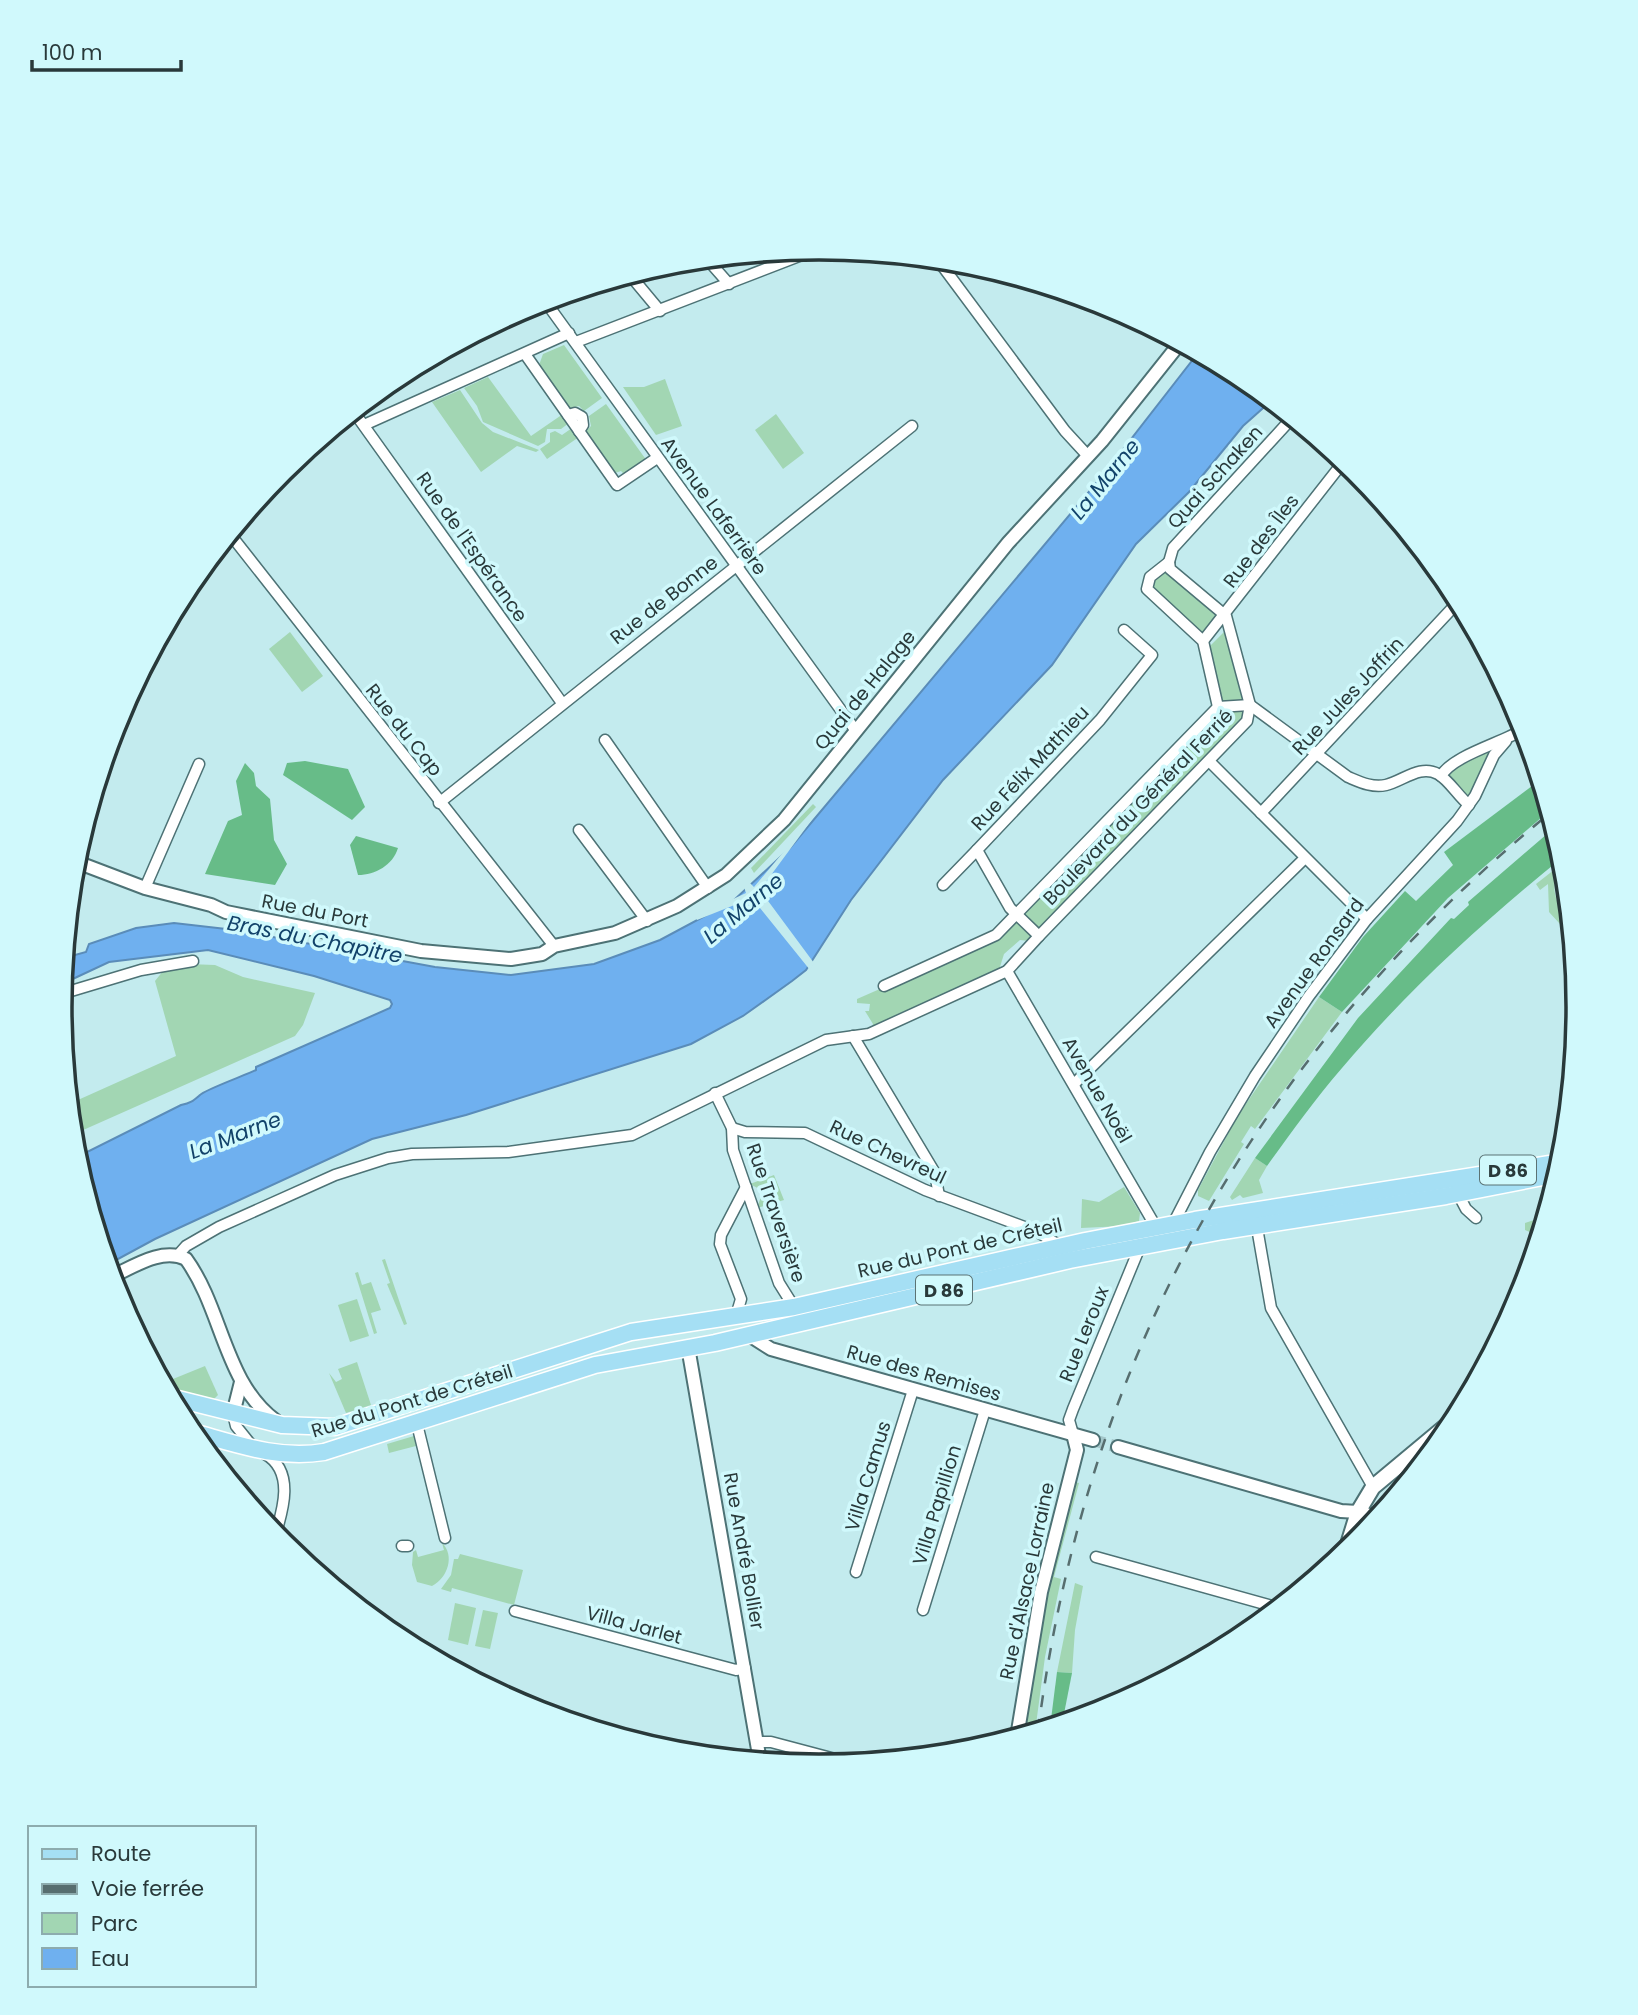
<svg xmlns="http://www.w3.org/2000/svg" width="1638" height="2015" viewBox="0 0 1638 2015" font-family="Poppins,sans-serif">
<rect width="100%" height="100%" fill="#c3ebee"/>
<g fill="#a2d6b3">
<polygon points="564,345 602,398 584,411 579,406 569,409 538,368 543,354"/>
<polygon points="488,377 531,436 563,414 569,423 561,429 547,429 545,442 538,446 483,422 477,406 464,388"/>
<polygon points="665,379 682,426 656,435 623,387 644,387"/>
<polygon points="460,390 482,423 493,432 539,450 536,452 517,446 481,472 432,402"/>
<polygon points="606,404 647,461 626,476 621,471 615,473 585,432 591,426 589,416"/>
<polygon points="776,414 804,453 783,469 755,430"/>
<polygon points="572,428 579,437 547,459 540,449 550,442 550,433 555,431 562,435"/>
<polygon points="1164,568 1219,614 1202,634 1151,590 1151,583"/>
<polygon points="1225,631 1245,709 1244,719 1029,941 1020,940 1004,954 999,970 871,1029 873,1024 865,1011 869,1011 870,1004 857,1003 857,999 987,942 1023,915 1221,711 1223,702 1208,648"/>
<polygon points="290,632 323,676 302,692 269,649"/>
<polygon points="1506,741 1469,805 1441,776 1448,765"/>
<polygon points="813,804 816,807 754,873 751,868"/>
<path d="M1564,862L1565,868C1539,888 1569,915 1571,936L1549,912L1548,884L1540,890L1536,884Z"/>
<polygon points="188,964 215,965 243,977 315,993 303,1025 295,1036 72,1135 69,1104 176,1056 155,981 163,971"/>
<polygon points="1319,997 1342,1012 1255,1129 1251,1126 1241,1142 1244,1144 1209,1201 1198,1196 1198,1190 1237,1117"/>
<polygon points="1255,1158 1267,1166 1259,1180 1263,1193 1243,1198 1240,1195 1232,1200 1230,1197"/>
<polygon points="774,1175 784,1200 757,1208 763,1191 750,1184"/>
<polygon points="1124,1187 1140,1213 1139,1221 1123,1226 1081,1228 1082,1199 1099,1202"/>
<polygon points="1546,1216 1539,1236 1525,1230 1525,1223"/>
<polygon points="385,1259 407,1324 404,1325 387,1284 390,1283 382,1260"/>
<polygon points="358,1272 362,1285 371,1282 381,1310 371,1313 377,1333 374,1334 355,1273"/>
<polygon points="357,1299 369,1336 350,1342 338,1305"/>
<polygon points="357,1362 371,1405 346,1413 329,1373 336,1382 342,1379 338,1369"/>
<polygon points="205,1366 218,1395 214,1399 171,1388 173,1379"/>
<polygon points="414,1436 416,1446 389,1453 387,1444"/>
<polygon points="1075,1482 1079,1483 1054,1577 1061,1579 1045,1657 1035,1732 1022,1736 1041,1615"/>
<path d="M442,1543C455,1555 448,1578 432,1586L417,1582L412,1565L413,1552L416,1550L418,1557L444,1550Z"/>
<polygon points="460,1554 523,1570 514,1605 452,1588 451,1592 441,1589 451,1575 454,1559 458,1559"/>
<polygon points="1075,1583 1083,1586 1075,1630 1072,1673 1057,1672"/>
<polygon points="455,1603 476,1608 468,1645 448,1640"/>
<polygon points="483,1610 498,1613 490,1649 475,1646"/>
</g>
<g fill="#67bc88">
<polygon points="305,761 348,769 365,807 352,820 283,775 287,763"/>
<polygon points="245,763 254,773 256,786 270,799 274,840 287,864 275,885 205,874 228,821 242,815 236,781"/>
<polygon points="1540,780 1549,811 1448,898 1342,1012 1319,997 1363,937 1405,891 1416,901 1453,865 1444,852"/>
<path d="M1554,828L1563,857C1484,921 1408,990 1342,1068C1315,1099 1291,1133 1267,1166L1255,1158L1358,1018L1451,918L1454,919L1469,905L1468,902Z"/>
<path d="M356,836L398,848C393,865 375,875 358,875L350,845Z"/>
<polygon points="1057,1672 1072,1673 1062,1724 1050,1727"/>
</g>
<path fill="#6fb0ef" stroke="#5a8cb9" stroke-width="2" d="M1198,353L1241,376L1271,401L1243,426L1189,492L1136,544L1052,665L943,780L851,900L806,970L792,981L743,1016L691,1044L466,1115L372,1139L155,1239L107,1265L75,1158L181,1105C191,1103 193,1101 200,1095C204,1090 246,1075 256,1070V1067L390,1008L392,1004L390,1000L314,976L208,950L109,962L62,984L64,958L86,952L89,944L136,928L174,923L235,930L435,967L511,975L594,964L660,940L733,901L790,848L1103,475Z"/>
<polygon fill="#c3ebee" points="822,806 760,890 814,963 810,970 752,898 697,920 695,917 703,913 746,893 744,887 749,882 754,887"/>
<g fill="none" stroke-linecap="round" stroke-linejoin="round">
<polyline stroke="#a4c7ca" stroke-width="12" stroke-dasharray="12 6" stroke-linecap="butt" points="1093,1440 1118,1447"/>
<g stroke="#4d7275" stroke-width="13">
<g id="minor">
<polyline points="707,259 729,284"/>
<polyline points="938,260 1065,431 1088,456"/>
<polyline points="630,275 660,311"/>
<polyline points="545,301 856,731"/>
<polyline points="576,342 820,248"/>
<polyline points="525,354 617,485 657,458"/>
<polyline points="354,412 562,703"/>
<polyline points="568,415 575,413 582,417 583,425 579,431"/>
<polyline points="364,425 569,333"/>
<polyline points="230,534 554,946"/>
<polyline points="1169,562 1173,548 1292,418"/>
<polyline points="1203,641 1344,461"/>
<path d="M1218,707L1250,705L1348,777C1360,782 1372,788 1386,785C1403,781 1420,764 1438,774C1449,780 1458,796 1469,805"/>
<polyline points="605,740 708,888"/>
<polyline points="1210,762 1367,919"/>
<path d="M1441,776C1453,755 1502,743 1524,729"/>
<polyline points="439,803 912,426"/>
<polyline points="1261,813 1459,601"/>
<polyline points="579,830 647,921"/>
<polyline points="943,885 977,850"/>
<polyline points="145,888 199,764"/>
<polyline points="1039,936 1010,908 977,850 1100,720 1152,655 1124,630"/>
<polyline points="1007,971 1156,1227"/>
<polyline points="884,986 996,935 1218,707 1203,641 1147,589 1150,577 1169,562"/>
<polyline points="61,994 141,970 193,961"/>
<polyline points="853,1036 935,1173 939,1196"/>
<polyline points="1074,1084 1305,858"/>
<polyline points="715,1093 732,1128 733,1150 779,1283 794,1307"/>
<polyline points="732,1128 745,1132 805,1133 925,1190 1038,1232 1060,1246"/>
<polyline points="1456,1190 1466,1209 1476,1218"/>
<polyline points="1256,1222 1271,1308 1373,1487"/>
<polyline points="1173,1224 1210,1152 1255,1076 1309,996 1367,919 1457,821 1475,796 1494,755 1506,741"/>
<polyline points="178,1255 186,1246 219,1227 335,1175 388,1158 412,1154 508,1152 632,1135 826,1040 869,1034 1007,971 1039,936 1247,721 1250,705 1226,616 1170,569 1169,562"/>
<polyline points="736,1316 741,1299 720,1244 721,1235 746,1187"/>
<polyline points="233,1414 236,1426 252,1446"/>
<polyline points="417,1424 445,1538"/>
<polyline points="1073,1434 1069,1420 1073,1409 1139,1249"/>
<path d="M265,1454C295,1471 283,1510 275,1536"/>
<polyline points="402,1546 408,1546"/>
<polyline points="1096,1557 1279,1608"/>
<polyline points="856,1572 913,1390"/>
<polyline points="923,1610 985,1410"/>
<polyline points="515,1611 736,1670 745,1668"/>
<polyline points="757,1742 771,1742 854,1764"/>
</g>
</g>
<g stroke="#4d7275" stroke-width="16">
<g id="tertiary">
<polyline points="74,861 145,888 211,905 226,912 421,951 511,959 542,954 554,946 615,933 677,906 726,875 784,820 1008,543 1102,441 1180,343"/>
<path d="M111,1277C133,1267 162,1247 186,1259C223,1310 224,1383 276,1421"/>
<polyline points="749,1335 771,1349 1093,1440"/>
<polyline points="688,1347 760,1761"/>
<polyline points="233,1414 241,1382"/>
<polyline points="1118,1447 1341,1511 1358,1512"/>
<polyline points="1017,1737 1041,1592 1077,1450 1073,1434"/>
</g>
</g>
<g stroke="#4d7275" stroke-width="18">
<g id="secondary">
<polyline points="1358,1512 1377,1519"/>
<polyline points="1345,1554 1358,1512 1373,1487 1457,1417"/>
</g>
</g>
<g stroke="#fff" stroke-width="19">
<g id="primary">
<polyline points="170,1397 282,1425 335,1427 631,1332 794,1307 1085,1241 1195,1220 1562,1162"/>
<path d="M189,1431C234,1443 277,1460 324,1452L595,1365L715,1343L1070,1260L1223,1231L1446,1196L1558,1174"/>
</g>
</g>
<use href="#minor" stroke="#fff" stroke-width="10"/>
<use href="#tertiary" stroke="#fff" stroke-width="12"/>
<use href="#secondary" stroke="#fff" stroke-width="14"/>
<use href="#primary" stroke="#a5dff4" stroke-width="16"/>
<path stroke="#576e6f" stroke-width="2.5" stroke-dasharray="12 12" stroke-linecap="butt" d="M1038,1731C1086,1356 1258,1052 1550,813"/>
</g>
<g text-anchor="middle" dominant-baseline="central" stroke-width="7" stroke-linejoin="round" paint-order="stroke">
<g fill="#d0f9fc" stroke="#5b7374" stroke-width="2">
<rect x="1480" y="1155.5" width="56" height="29" rx="5"/>
<rect x="916" y="1275.5" width="56" height="29" rx="5"/>
</g>
<g font-size="18" font-weight="bold" fill="#29393a">
<text x="1508" y="1170">D 86</text>
<text x="944" y="1290">D 86</text>
</g>
<g font-size="19" fill="#29393a" stroke="#d0f9fc">
<text transform="translate(1215 477) rotate(-48)">Quai Schaken</text>
<text transform="translate(714 506) rotate(54)">Avenue Laferrière</text>
<text transform="translate(1261 541) rotate(-53)">Rue des Îles</text>
<text transform="translate(472 547) rotate(55)">Rue de l'Espérance</text>
<text transform="translate(664 600) rotate(-38)">Rue de Bonne</text>
<text transform="translate(865 690) rotate(-51)">Quai de Halage</text>
<text transform="translate(1348 696) rotate(-47)">Rue Jules Joffrin</text>
<text transform="translate(404 730) rotate(52)">Rue du Cap</text>
<text transform="translate(1030 768) rotate(-47)">Rue Félix Mathieu</text>
<text transform="translate(1138 807) rotate(-46)">Boulevard du Général Ferrié</text>
<text transform="translate(315 911) rotate(11)">Rue du Port</text>
<text transform="translate(1314 963) rotate(-54)">Avenue Ronsard</text>
<text transform="translate(1097 1090) rotate(60)">Avenue Noël</text>
<text transform="translate(888 1152) rotate(25)">Rue Chevreul</text>
<text transform="translate(776 1213) rotate(71)">Rue Traversière</text>
<text transform="translate(960 1248) rotate(-13)">Rue du Pont de Créteil</text>
<text transform="translate(1084 1334) rotate(-68)">Rue Leroux</text>
<text transform="translate(924 1373) rotate(16)">Rue des Remises</text>
<text transform="translate(412 1401) rotate(-17)">Rue du Pont de Créteil</text>
<text transform="translate(868 1476) rotate(-73)">Villa Camus</text>
<text transform="translate(937 1505) rotate(-73)">Villa Papillion</text>
<text transform="translate(744 1551) rotate(80)">Rue André Bollier</text>
<text transform="translate(1027 1581) rotate(-78)">Rue d'Alsace Lorraine</text>
<text transform="translate(634 1625) rotate(15)">Villa Jarlet</text>
</g>
<g font-size="21" font-style="italic" fill="#12426a" stroke="#d0f9fc">
<text transform="translate(1105 479) rotate(-51)">La Marne</text>
<text transform="translate(743 908) rotate(-40)">La Marne</text>
<text transform="translate(315 939) rotate(11)">Bras du Chapitre</text>
<text transform="translate(235 1135) rotate(-21)">La Marne</text>
</g>
</g>
<path d="M0 0H1638V2015H0ZM72 1007a747 747 0 1 1 1494 0a747 747 0 1 1-1494 0Z" fill="#d0f9fc" fill-rule="evenodd"/>
<path fill="none" stroke="#29393a" stroke-width="3.5" d="M72 1007a747 747 0 1 1 1494 0a747 747 0 1 1-1494 0Z"/>
<rect x="28" y="1826" width="228" height="161" fill="#d0f9fc" stroke="#8dacae" stroke-width="2"/>
<rect x="42" y="1849" width="35" height="10" fill="#a5dff4" stroke="#8dacae" stroke-width="2"/>
<text x="91" y="1861" font-size="21" fill="#29393a">Route</text>
<rect x="42" y="1884" width="35" height="10" fill="#576e6f" stroke="#8dacae" stroke-width="2"/>
<text x="91" y="1896" font-size="21" fill="#29393a">Voie ferrée</text>
<rect x="42" y="1913" width="35" height="21" fill="#a2d6b3" stroke="#8dacae" stroke-width="2"/>
<text x="91" y="1931" font-size="21" fill="#29393a">Parc</text>
<rect x="42" y="1948" width="35" height="21" fill="#6fb0ef" stroke="#8dacae" stroke-width="2"/>
<text x="91" y="1966" font-size="21" fill="#29393a">Eau</text>
<path d="M32 60v10h149v-10" fill="none" stroke="#29393a" stroke-width="3.5"/>
<text x="42" y="60" font-size="21" fill="#29393a" stroke="#d0f9fc" stroke-width="5" paint-order="stroke">100 m</text>
</svg>
